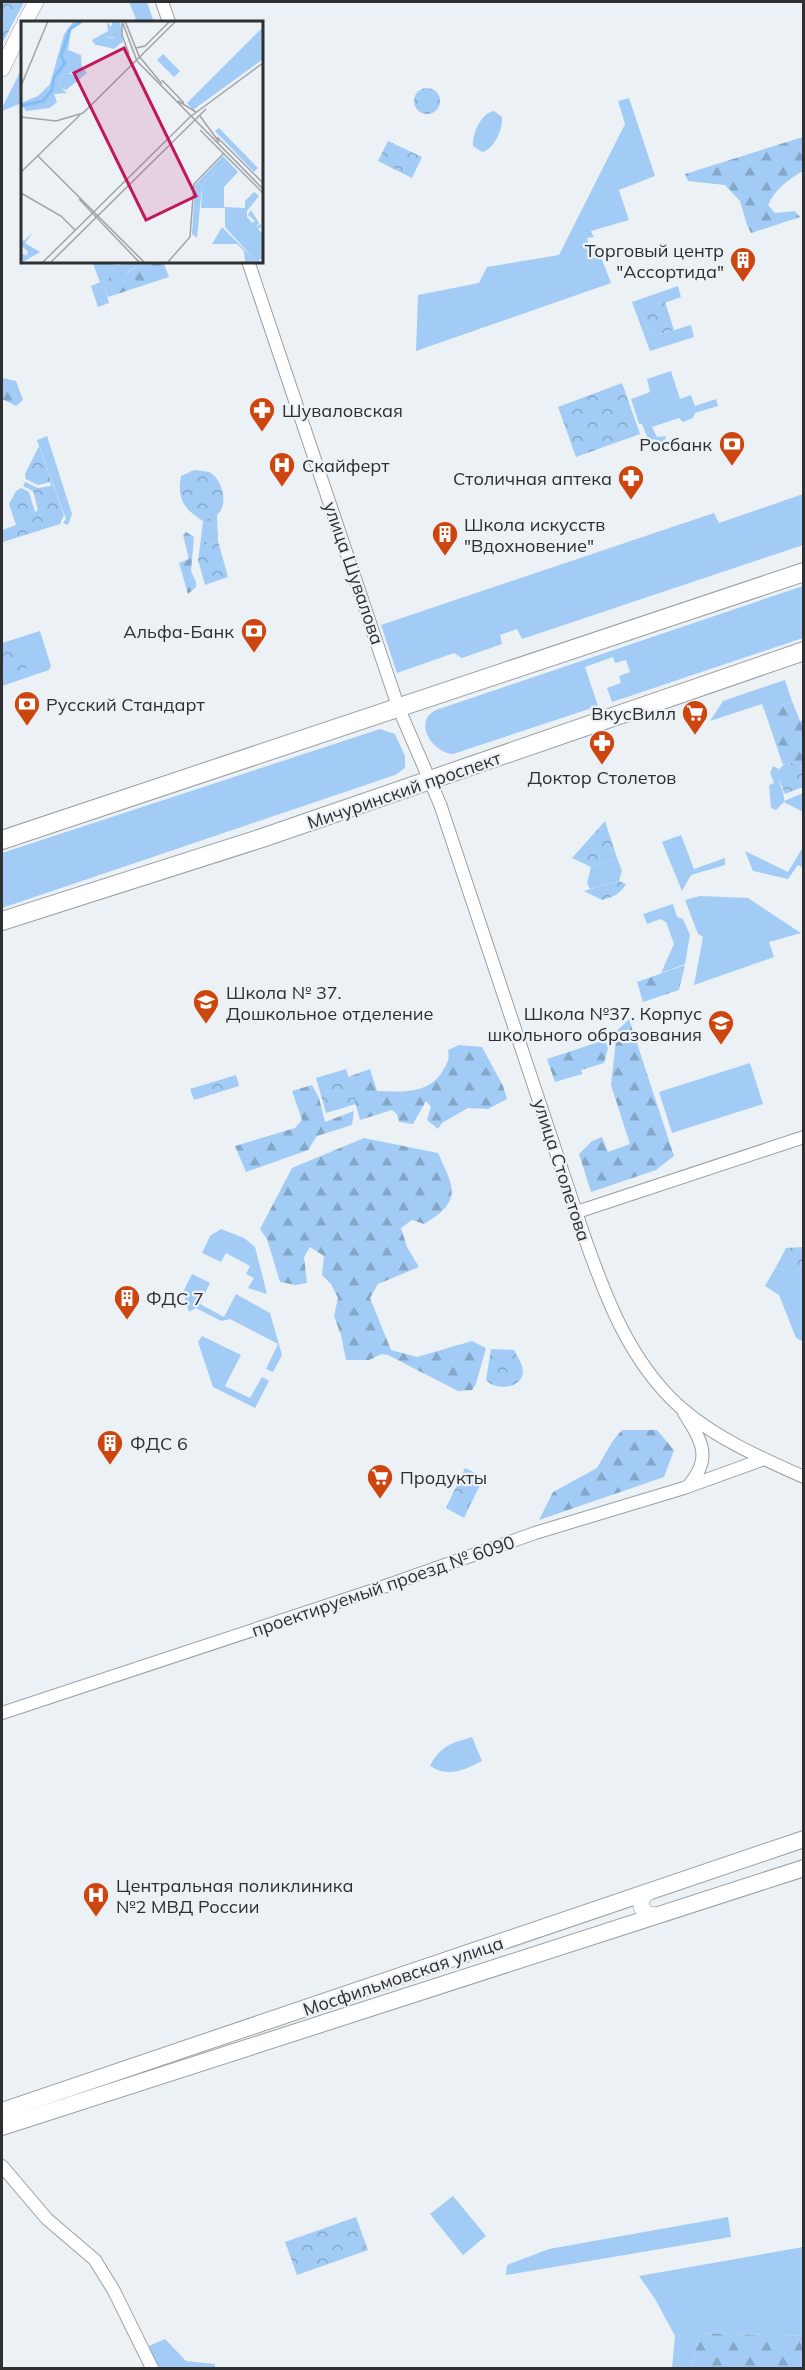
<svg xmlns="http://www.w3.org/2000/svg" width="805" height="2370" viewBox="0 0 805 2370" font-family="Mulish,sans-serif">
<defs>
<pattern id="forest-firs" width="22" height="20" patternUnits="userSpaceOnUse" patternTransform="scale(1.5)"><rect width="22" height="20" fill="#a2ccf5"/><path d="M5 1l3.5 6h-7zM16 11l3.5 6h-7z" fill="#84a6c7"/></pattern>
<pattern id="park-crowns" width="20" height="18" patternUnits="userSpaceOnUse" patternTransform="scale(1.5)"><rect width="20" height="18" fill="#a2ccf5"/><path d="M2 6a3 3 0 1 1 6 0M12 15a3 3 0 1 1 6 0" fill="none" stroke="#84a6c7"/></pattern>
</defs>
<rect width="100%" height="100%" fill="#ecf1f6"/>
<g fill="#a2ccf5">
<polygon points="129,2 147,2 154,22 129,22 136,19"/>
<polygon points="22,68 22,103 2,111 2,108"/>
<polygon points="629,98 655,176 619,190 629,220 591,231 594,237 587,238 593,258 601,257 611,283 416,351 418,295 479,283 487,267 559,255 625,124 618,101"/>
<path d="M494,111L502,117C503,129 494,150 482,152L473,146C472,134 481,113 494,111Z"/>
<path d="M92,261H111L114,265H120L124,261H139C131,274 117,277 105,288L109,303L98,307L91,286L100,282Z"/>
<polygon points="678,286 681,297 641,311 651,337 691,325 694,337 650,351 632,302"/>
<polygon points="671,371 680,399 691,395 695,406 716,399 718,406 695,413 693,418 683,422 679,418 652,427 657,437 666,436 664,442 658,443 654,439 649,441 642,424 639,424 631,399 650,392 647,379"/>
<polygon points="47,436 72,514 68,525 63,523 66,519 37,440"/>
<polygon points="803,494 803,545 522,639 517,629 500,635 502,644 462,658 454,653 397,673 381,625 714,513 719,523"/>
<path d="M803,586V638L612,702L607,688L621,683L619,676L630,672L626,660L615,663L613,657L585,667L598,706L453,754C433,753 412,722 436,710Z"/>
<polygon points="40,631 51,666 49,670 2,686 2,643"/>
<polygon points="785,680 792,701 765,712 762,704 710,721 723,701"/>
<polygon points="380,729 395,734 405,756 405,768 395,775 2,908 2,853"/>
<path d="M773,766L779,769C775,780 785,790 784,801L803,793V812L784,802L776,810L771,808L769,785L774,783L770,773Z"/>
<polygon points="681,835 694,869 725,858 725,865 691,875 682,891 662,842"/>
<polygon points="803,847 803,868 798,865 788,879 753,871 745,851 788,872"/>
<polygon points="617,858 622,871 619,881 590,889 587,883 591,867"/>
<polygon points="700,896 748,898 801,933 769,942 774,957 694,985 703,937 698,934 685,900"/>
<polygon points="673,904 677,917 683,919 690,935 685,964 661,973 674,944 666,922 660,919 647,924 643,914"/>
<polygon points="750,1063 763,1104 672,1133 659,1092"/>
<polygon points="221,1229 244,1238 255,1247 267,1294 248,1288 254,1278 246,1274 250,1266 226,1253 221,1262 202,1253 210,1236"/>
<polygon points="803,1259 804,1338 802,1341 796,1338 779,1295 765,1286 776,1267 796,1277"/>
<polygon points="192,1274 210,1283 200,1304 224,1317 236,1294 270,1313 282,1355 273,1372 266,1369 278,1344 230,1319 221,1321 196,1308 189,1312 183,1292"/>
<polygon points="202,1336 241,1355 225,1386 250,1398 262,1377 269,1381 255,1408 213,1387 198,1342"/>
<path d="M472,1737L482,1761C464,1770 449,1778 430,1766C440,1746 452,1743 472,1737Z"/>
<polygon points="453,2196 486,2236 463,2255 430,2214"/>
<polygon points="728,2217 731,2237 506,2275 507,2265 549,2249"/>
<polygon points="803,2247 803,2336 699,2333 691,2368 672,2368 675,2336 655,2299 639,2276"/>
<polygon points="165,2339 186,2361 215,2364 215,2368 156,2368 147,2350 149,2346"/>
</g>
<g fill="url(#forest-firs)">
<path d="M803,137V171C788,180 776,188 768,205L775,213L795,211L800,217L751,233L747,225L740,201L725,185L688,181L685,174Z"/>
<path d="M139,261H163L169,277L108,297L105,288L111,274C124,278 132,272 139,261Z"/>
<polygon points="2,378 16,381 23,400 16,406 2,399"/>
<polygon points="217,515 218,541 200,546 203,521"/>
<polygon points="186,532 194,537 191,571 196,582 196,587 188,594 179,563 189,559 183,535"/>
<polygon points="792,701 800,721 803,720 803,773 800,764 794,762 783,765 765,712"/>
<polygon points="685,965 679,990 643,1002 637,982"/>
<polygon points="629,1019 674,1156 656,1170 591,1192 579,1154 592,1141 602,1137 608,1152 630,1144 611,1085 617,1031"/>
<polygon points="605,1040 608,1048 604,1063 581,1070 582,1074 555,1082 547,1059"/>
<path d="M459,1045L482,1047L503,1086L507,1099L488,1109L468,1108L442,1123L438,1129L427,1120L431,1107L426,1101L413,1124L399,1122L397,1114L392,1110L360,1120L348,1077L370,1069L377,1091C401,1092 429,1094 442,1072C447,1063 450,1060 448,1050Z"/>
<polygon points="312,1085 319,1098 325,1122 354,1111 352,1125 317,1136 308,1150 246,1172 235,1146 295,1128 302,1120 292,1091"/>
<path d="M364,1138L438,1153C454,1188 463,1201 424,1224L412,1220L401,1228L407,1247L419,1267L378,1284L370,1298L391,1350L417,1357L472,1341L486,1348L476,1384L472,1390L458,1391L388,1355L382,1354L369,1360H346L341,1335L334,1316L338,1298L331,1284L322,1275L324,1256L310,1247L304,1257L307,1283L296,1285L280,1282L267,1239L260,1229L292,1168Z"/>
<polygon points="622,1430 657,1430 674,1450 664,1477 539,1520 553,1492 597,1468 612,1442"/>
<polygon points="699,2333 803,2336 803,2368 691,2368"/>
</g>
<g fill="url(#park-crowns)">
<polygon points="2,2 24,2 2,44"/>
<circle cx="427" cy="101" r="13"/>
<polygon points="388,141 422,157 412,178 378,161"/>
<polygon points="665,302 674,330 651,337 641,311"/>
<polygon points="622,383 640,434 576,457 558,407"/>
<polygon points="39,446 64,515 60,524 3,542 2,530 16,525 9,504 16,491 21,488 29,492 35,512 38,510 33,491 23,486 25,482 38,488 51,486 50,482 38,485 26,479 25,474"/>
<path d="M194,470C199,471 205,471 209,472C223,479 229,505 217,515C213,518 207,520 203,521C183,509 177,498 181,476Z"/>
<polygon points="218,541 228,577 205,585 198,560 200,546"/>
<path d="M15,646L25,650L37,660L23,670L2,673C1,659 0,652 15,646Z"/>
<path d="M794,762L800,764L803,773V787L785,794L777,775C780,765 785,764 794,762Z"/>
<polygon points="605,821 617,858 591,867 572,858"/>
<path d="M619,881L626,884C620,894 613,897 602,900L584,891Z"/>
<polygon points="346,1069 356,1104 326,1113 316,1078"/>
<polygon points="236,1075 239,1086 194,1100 190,1089"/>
<polygon points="803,1247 803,1259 796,1277 776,1267 786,1248"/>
<path d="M491,1349L514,1350C517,1356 523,1364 523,1372C522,1389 495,1391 486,1380Z"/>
<polygon points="465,1468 484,1477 464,1518 446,1508"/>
<polygon points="356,2217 368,2250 297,2275 285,2242"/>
</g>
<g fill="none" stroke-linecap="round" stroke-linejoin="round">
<g stroke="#9a9fa4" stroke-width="14">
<g id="minor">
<polyline points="162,2 169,22"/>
<path d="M248,261L399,709L440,804L583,1233C605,1296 629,1361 680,1407C715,1438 761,1458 804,1477"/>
<polyline points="577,1212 804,1137"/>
<path d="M684,1413C701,1440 713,1457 689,1485"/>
<polyline points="2,1713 377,1589 535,1533 684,1488 764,1459"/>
<polyline points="2,2166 47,2219 95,2260 114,2291 152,2368"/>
</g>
</g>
<g stroke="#9a9fa4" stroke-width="16">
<g id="tertiary">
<polyline points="25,22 36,2"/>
<polyline points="2,69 22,28"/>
<polyline points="649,1892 642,1898 641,1907 647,1914 656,1915"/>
</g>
</g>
<g stroke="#9a9fa4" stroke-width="18">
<g id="secondary">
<polyline points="2,2111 804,1839"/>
<polyline points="2,2127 804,1868"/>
</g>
</g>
<g stroke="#9a9fa4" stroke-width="20">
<g id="primary">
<polyline points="2,840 804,572"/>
<polyline points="2,921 262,838 804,651"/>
</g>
</g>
<use href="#minor" stroke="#fff" stroke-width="12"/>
<use href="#tertiary" stroke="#fff" stroke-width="15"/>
<use href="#secondary" stroke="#fff" stroke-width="16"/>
<use href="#primary" stroke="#fff" stroke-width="18"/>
</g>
<defs>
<g id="building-pin" transform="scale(1.35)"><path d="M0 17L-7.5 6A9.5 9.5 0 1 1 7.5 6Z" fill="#cd4610" stroke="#ecf1f6"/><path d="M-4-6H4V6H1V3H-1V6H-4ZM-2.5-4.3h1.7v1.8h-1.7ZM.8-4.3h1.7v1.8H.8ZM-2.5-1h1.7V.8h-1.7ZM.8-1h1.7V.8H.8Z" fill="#fff"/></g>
<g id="pharmacy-pin" transform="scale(1.35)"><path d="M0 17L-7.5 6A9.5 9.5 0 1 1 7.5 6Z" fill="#cd4610" stroke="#ecf1f6"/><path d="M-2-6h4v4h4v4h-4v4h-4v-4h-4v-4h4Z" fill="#fff"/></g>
<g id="bank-pin" transform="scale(1.35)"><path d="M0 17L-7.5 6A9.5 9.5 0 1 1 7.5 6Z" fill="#cd4610" stroke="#ecf1f6"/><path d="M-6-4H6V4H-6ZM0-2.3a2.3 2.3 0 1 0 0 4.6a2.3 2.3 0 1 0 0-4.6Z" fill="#fff"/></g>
<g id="hospital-pin" transform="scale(1.35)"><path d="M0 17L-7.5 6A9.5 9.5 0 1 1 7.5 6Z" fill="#cd4610" stroke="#ecf1f6"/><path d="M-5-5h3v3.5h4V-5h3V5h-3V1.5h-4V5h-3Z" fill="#fff"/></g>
<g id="supermarket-pin" transform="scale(1.35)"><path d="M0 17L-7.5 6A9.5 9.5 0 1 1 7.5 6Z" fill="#cd4610" stroke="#ecf1f6"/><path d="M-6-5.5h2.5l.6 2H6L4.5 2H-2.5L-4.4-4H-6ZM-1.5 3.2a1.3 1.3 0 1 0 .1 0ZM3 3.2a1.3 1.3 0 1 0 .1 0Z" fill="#fff"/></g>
<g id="school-pin" transform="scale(1.35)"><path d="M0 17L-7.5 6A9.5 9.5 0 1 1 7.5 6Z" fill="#cd4610" stroke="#ecf1f6"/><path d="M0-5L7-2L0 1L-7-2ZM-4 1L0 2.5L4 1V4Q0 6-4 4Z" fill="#fff"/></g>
</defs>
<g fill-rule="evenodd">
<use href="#building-pin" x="743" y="260"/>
<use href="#pharmacy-pin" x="262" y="410"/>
<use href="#bank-pin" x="732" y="444"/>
<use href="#hospital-pin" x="282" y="465"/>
<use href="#pharmacy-pin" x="631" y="478"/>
<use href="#building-pin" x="445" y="534"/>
<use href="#bank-pin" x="254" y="631"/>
<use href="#bank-pin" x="27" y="704"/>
<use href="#supermarket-pin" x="695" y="713"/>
<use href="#pharmacy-pin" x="602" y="743"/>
<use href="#school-pin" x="206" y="1002"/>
<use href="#school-pin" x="721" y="1023"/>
<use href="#building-pin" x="127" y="1298"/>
<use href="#building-pin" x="110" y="1443"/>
<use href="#supermarket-pin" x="380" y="1477"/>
<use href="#hospital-pin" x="96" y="1895"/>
</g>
<g text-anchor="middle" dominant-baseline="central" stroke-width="4.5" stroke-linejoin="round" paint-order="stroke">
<g font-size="18" fill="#2d2f31" stroke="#ecf1f6" text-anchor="start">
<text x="724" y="250" text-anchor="end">Торговый центр<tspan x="724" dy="21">"Ассортида"</tspan></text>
<text x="282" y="410">Шуваловская</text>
<text x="712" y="444" text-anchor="end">Росбанк</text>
<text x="302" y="465">Скайферт</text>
<text x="612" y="478" text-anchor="end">Столичная аптека</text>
<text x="464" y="524">Школа искусств<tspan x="464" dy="21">"Вдохновение"</tspan></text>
<text x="234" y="631" text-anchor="end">Альфа-Банк</text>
<text x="46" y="704">Русский Стандарт</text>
<text x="676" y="713" text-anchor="end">ВкусВилл</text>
<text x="602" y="777" text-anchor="middle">Доктор Столетов</text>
<text x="226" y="992">Школа № 37.<tspan x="226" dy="21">Дошкольное отделение</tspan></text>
<text x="702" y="1013" text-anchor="end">Школа №37. Корпус<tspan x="702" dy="21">школьного образования</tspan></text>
<text x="146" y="1298">ФДС 7</text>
<text x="130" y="1443">ФДС 6</text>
<text x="400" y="1477">Продукты</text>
<text x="116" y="1885">Центральная поликлиника<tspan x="116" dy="21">№2 МВД России</tspan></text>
</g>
<g font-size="18" fill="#2d2f31" stroke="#ecf1f6">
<text transform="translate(354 573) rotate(71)">улица Шувалова</text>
<text transform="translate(404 790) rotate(-19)">Мичуринский проспект</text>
<text transform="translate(562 1170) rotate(72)">улица Столетова</text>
<text transform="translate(383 1586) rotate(-19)">проектируемый проезд № 6090</text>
<text transform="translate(403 1976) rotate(-19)">Мосфильмовская улица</text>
</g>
</g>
<g transform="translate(21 21)">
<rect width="242" height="242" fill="#ecf1f6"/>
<path d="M86,0L90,6L92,0H99L102,21L99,23L93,16H81L73,23L84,24H74L71,19L87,10ZM142,33L159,50L153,56L136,39ZM61,45L66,52L45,69L40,67L39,57L46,52L54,54ZM206,139L217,151L203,166V186L224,187V180L233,171L238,175L226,190V196L231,202L234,200L227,194L230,189L238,202L234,207L239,203L241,205L237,208L241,212V238L237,239L241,241H224L223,230L216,223H191L201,206L234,239L204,206V187H180L181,164Z" fill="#a2ccf5"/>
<path d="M53,0H63L50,9L47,29L60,34L61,51L46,52L39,57L40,67L46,72L33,73L36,81L29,87L5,90L0,82L17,75L29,63L43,13ZM81,16L96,17L99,23L93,28L73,23ZM198,107L237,147L233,151L194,110ZM13,210L4,222L19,231L2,241L0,232L6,235L0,228L6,234L7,231L0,224V218L3,220Z" fill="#a2ccf5"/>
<path d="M241,7V39L172,89L166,82ZM202,135L206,139L181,164L176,217L171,213L174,164Z" fill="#a2ccf5"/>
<path fill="none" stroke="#81bdf7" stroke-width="3" d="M0,85L22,80L31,69L33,56L44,42L40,35L49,8L61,0"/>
<path fill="none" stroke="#a0a3a7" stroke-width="1.5" d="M101,0L116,40L242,168M104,0L118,35L141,63M101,2V14L108,33M115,27L124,25L149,0M141,59L163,82M0,65L27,0M157,80L175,91M179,95L198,121M0,96L35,100L62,92L155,0M179,109L242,172M196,116L242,162M17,135L124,242M0,151L59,94M0,172L40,195L54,209M58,178L119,242M21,242L169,96L242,42M29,242L185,88M146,242L169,216L173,163L202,133"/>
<path fill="#c2185b" fill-opacity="0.15" stroke="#c2185b" stroke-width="3" d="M103,27L175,175L125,199L53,52Z"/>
<rect width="242" height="242" fill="none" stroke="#2d2f31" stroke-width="3"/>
</g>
<rect width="805" height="2370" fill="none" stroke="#2d2f31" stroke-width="6"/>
</svg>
